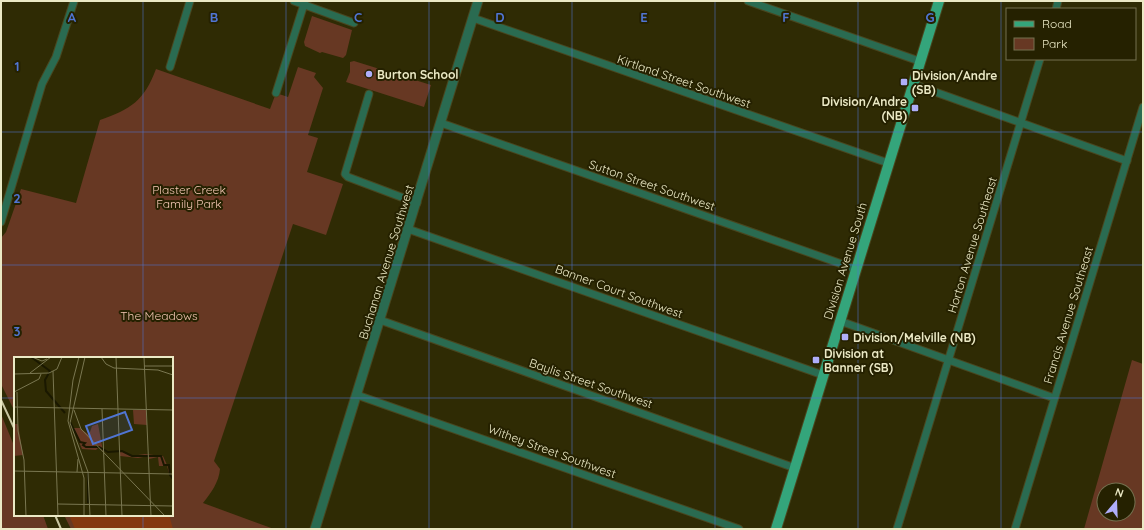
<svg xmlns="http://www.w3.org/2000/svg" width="1144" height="530" viewBox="0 0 1144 530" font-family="Quicksand,sans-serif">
<rect width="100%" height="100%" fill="#2f2b04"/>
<g fill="#673823" fill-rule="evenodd">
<polygon points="312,16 352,30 346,55 343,58 322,52 320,53 305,46 304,42"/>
<polygon points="354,61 431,85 424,107 346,82 350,72 350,62"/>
<path d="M298,67L316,73L314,77L323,88L308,135L318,138L307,172L343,184L326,235L293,224L214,461L220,469C219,482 211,493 203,503L274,529H71L64,515H172V358H15V412L1,384V238L6,232L21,189L76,203L100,120C131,109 144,101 156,69L270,109L276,93L288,97Z"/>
<path d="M1132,360L1143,364V529H1084ZM1104,490H1128V514H1104Z"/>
<polygon points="1,414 15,448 15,515 43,515 48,529 1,529"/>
</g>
<polygon fill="#843810" points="69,515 169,515 173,529 75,529"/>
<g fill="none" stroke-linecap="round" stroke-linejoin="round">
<g stroke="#49461f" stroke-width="9">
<g id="minor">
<polyline points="294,1 354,23"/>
<polyline points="748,1 919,61"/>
<polyline points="1056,9 1058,1"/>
<polyline points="473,18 888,163"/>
<polyline points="170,67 190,1"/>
<polyline points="913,84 1127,161"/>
<polyline points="276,93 305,1"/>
<polyline points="369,94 345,174 348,177 417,203"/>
<polyline points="441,123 856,269"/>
<polyline points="1,222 42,84 56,57 74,1"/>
<polyline points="408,229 823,375"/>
<polyline points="380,320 795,468"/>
<polyline points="840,321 1054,398"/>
<polyline points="357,395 739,529"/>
<polyline points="897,529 1040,59"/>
<polyline points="1015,529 1143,107"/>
</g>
</g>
<g stroke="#49461f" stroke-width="11">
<polyline id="tertiary" points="315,529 478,1"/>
</g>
<g stroke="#49461f" stroke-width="12">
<polyline id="primary" points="776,529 939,1"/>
</g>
<use href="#minor" stroke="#2a6b51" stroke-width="7"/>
<use href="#tertiary" stroke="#2a6b51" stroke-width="9"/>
<use href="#primary" stroke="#34a57b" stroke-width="10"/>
<g stroke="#c8c6a1" stroke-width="2">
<polyline points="1,400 15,430"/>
<polyline points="55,515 61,529"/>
</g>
</g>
<path fill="none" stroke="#5075d3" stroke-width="1" stroke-opacity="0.55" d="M143,1V358M286,1V529M429,1V529M572,1V529M715,1V529M858,1V529M1001,1V529M1,132H1143M1,265H1143M1,398H15M172,398H1143M143,515V529"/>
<g fill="#afaefa" stroke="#252100" stroke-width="1.5">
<circle cx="369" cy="74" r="4"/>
<rect x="900" y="78" width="8" height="8" rx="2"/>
<rect x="911" y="104" width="8" height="8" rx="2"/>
<rect x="841" y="333" width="8" height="8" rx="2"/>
<rect x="812" y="356" width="8" height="8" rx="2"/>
</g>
<g text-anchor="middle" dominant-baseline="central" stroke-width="4" stroke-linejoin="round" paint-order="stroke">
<g font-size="12" font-weight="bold" fill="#ebe9c5" stroke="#252100" text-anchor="start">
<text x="377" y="74">Burton School</text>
<text x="912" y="75">Division/Andre<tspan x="912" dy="14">(SB)</tspan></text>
<text x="907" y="101" text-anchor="end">Division/Andre<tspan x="907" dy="14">(NB)</tspan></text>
<text x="853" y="337">Division/Melville (NB)</text>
<text x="824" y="353">Division at<tspan x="824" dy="14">Banner (SB)</tspan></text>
</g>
<g font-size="12" fill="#ebe9c5" stroke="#252100">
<text transform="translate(684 81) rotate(19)">Kirtland Street Southwest</text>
<text transform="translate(652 185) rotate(19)">Sutton Street Southwest</text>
<text transform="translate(972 245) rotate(-73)">Horton Avenue Southeast</text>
<text transform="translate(845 261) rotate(-73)">Division Avenue South</text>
<text transform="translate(386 262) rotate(-73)">Buchanan Avenue Southwest</text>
<text transform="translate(619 291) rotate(20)">Banner Court Southwest</text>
<text transform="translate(1068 315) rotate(-73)">Francis Avenue Southeast</text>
<text transform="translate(591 383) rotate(19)">Baylis Street Southwest</text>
<text transform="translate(552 451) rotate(20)">Withey Street Southwest</text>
</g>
<g font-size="12" fill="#f6c8b5" stroke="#252100">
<text x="189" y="189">Plaster Creek<tspan x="189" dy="14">Family Park</tspan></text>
<text x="159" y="315">The Meadows</text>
</g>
</g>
<g transform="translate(14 357)">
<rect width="159" height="159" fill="#2f2b04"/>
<path d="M119,53H132L133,68L120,67ZM0,67H4L9,98L0,99ZM84,67L89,94L79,84L84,91L82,93L68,92L59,71H66L75,78L78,69ZM106,93L117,99L131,97L149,99L157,117L155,116L153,109H145L144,100L135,102V99L124,101L106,99Z" fill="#673823"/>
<path fill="none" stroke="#1a1800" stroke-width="2" d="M17,0L36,14L31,23L32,34L51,56M56,65L66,85L71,86L69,88L72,90H85L94,95L108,94L118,99H147L150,108H155L156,118L159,122M74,116V146"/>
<path fill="none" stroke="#7a7751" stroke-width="1" d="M18,0L28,4L33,2M65,0L59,23L54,64L70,121V159M71,0L56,66L74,115L76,159M87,0L92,7L100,11L144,13L159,18M102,0L108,159M130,0L137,159M130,9H159M39,14L44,159M16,16L37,0M0,17L35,16L43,12L48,0M0,35L25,22L27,17M3,35L4,74L10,103L12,159M0,50L159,53M88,52L92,159M60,53L67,72L151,159M0,114L159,117M63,115L64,102M44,147L159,149"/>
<path fill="#5075d3" fill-opacity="0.15" stroke="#5075d3" stroke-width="2" d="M111,55L118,73L79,87L72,69Z"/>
<rect width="159" height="159" fill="none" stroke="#ebe9c5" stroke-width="2"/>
</g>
<g font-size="13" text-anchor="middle" font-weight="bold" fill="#5075d3" stroke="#252100" stroke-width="4" stroke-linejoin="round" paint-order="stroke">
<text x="72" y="22">A</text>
<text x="214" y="22">B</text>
<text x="358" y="22">C</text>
<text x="500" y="22">D</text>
<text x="644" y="22">E</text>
<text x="786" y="22">F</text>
<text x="930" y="22">G</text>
<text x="17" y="71">1</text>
<text x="17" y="203">2</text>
<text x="17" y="336">3</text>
</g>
<rect width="1144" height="530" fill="none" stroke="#ebe9c5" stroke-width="4"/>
<rect x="1006" y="8" width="130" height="52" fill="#252100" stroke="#74714f"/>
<rect x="1014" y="21" width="20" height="6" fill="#34a57b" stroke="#74714f"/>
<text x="1042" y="28" font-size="12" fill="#ebe9c5">Road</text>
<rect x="1014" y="38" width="20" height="12" fill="#673823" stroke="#74714f"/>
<text x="1042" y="48" font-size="12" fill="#ebe9c5">Park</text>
<g transform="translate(1116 502) rotate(19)"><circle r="19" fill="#252100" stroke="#74714f"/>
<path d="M0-3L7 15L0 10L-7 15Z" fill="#afaefa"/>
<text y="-6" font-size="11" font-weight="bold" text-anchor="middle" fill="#ebe9c5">N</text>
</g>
</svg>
